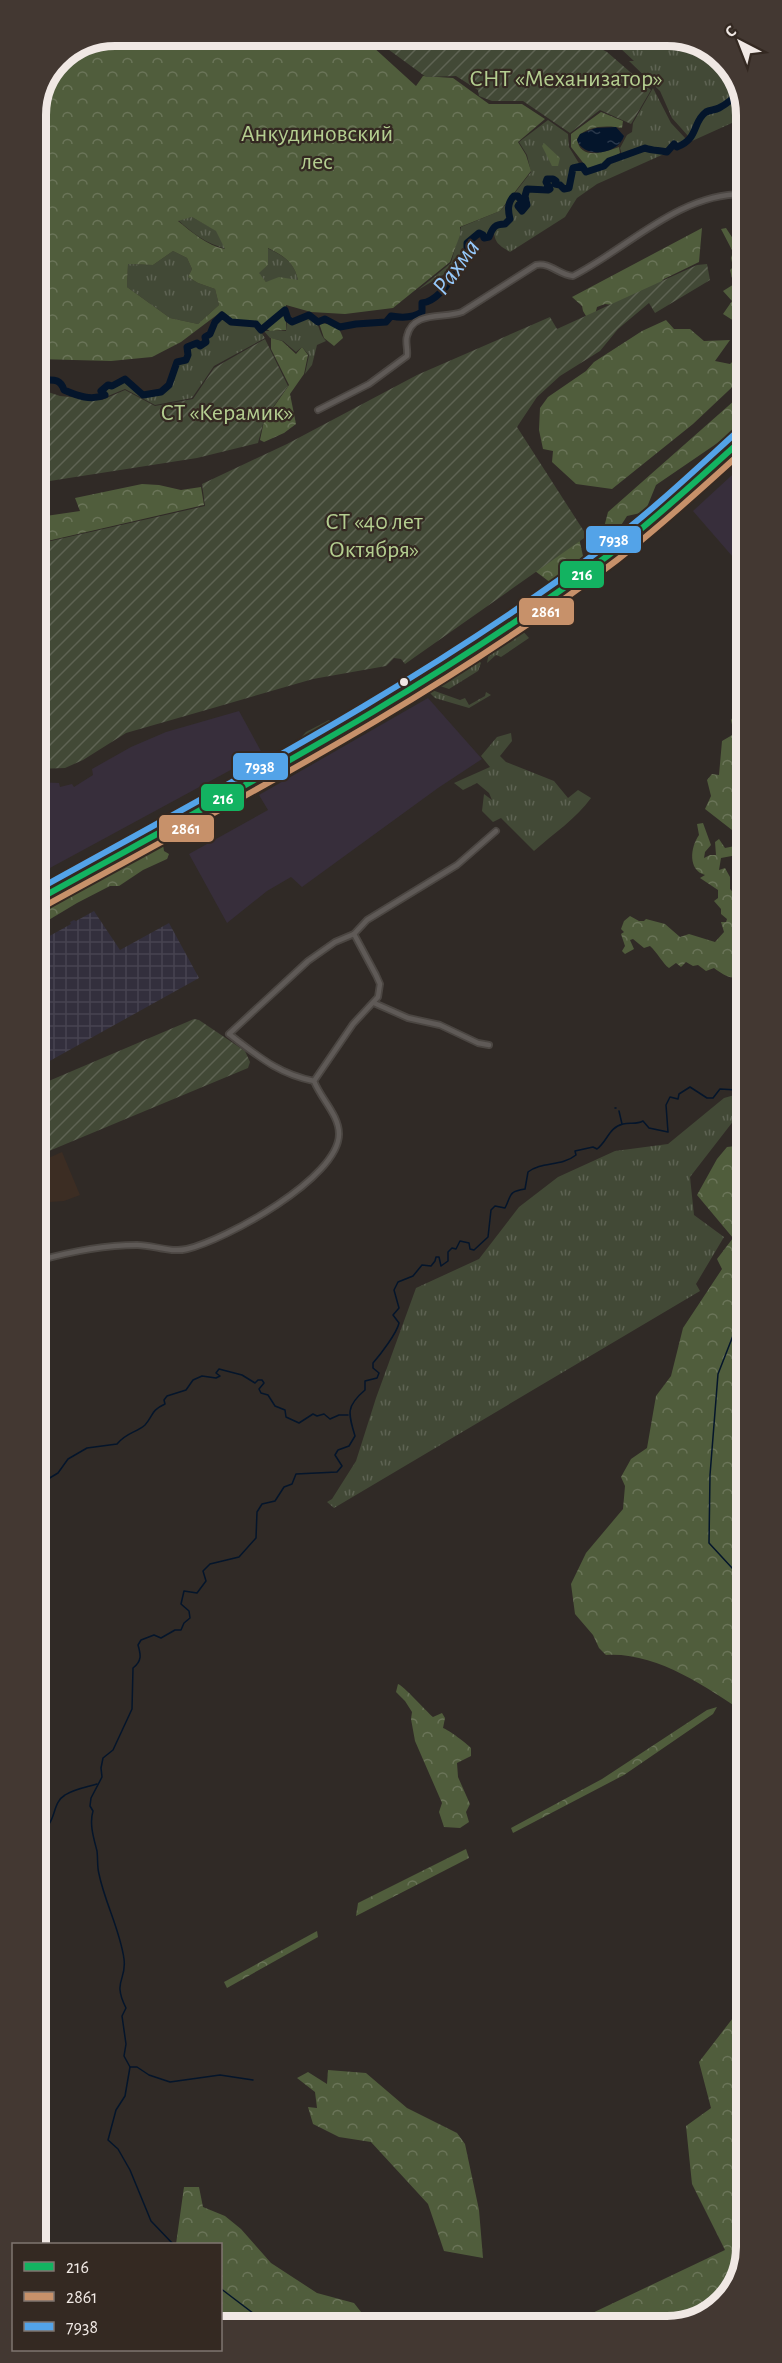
<svg xmlns="http://www.w3.org/2000/svg" width="782" height="2363" viewBox="0 0 782 2363" font-family="'Alegreya Sans',sans-serif">
<defs>
<pattern id="industrial-grid" width="8" height="8" patternUnits="userSpaceOnUse" patternTransform="scale(1.5)"><rect width="8" height="8" fill="#332f3d"/><path d="M0 4h8M4 0v8" fill="none" stroke="#474350"/></pattern>
<pattern id="grass-tufts" width="24" height="20" patternUnits="userSpaceOnUse" patternTransform="scale(1.5)"><rect width="24" height="20" fill="#424936"/><path d="M3 7l-1-3M5 7V3M7 7l1-3M15 17l-1-3M17 17v-4M19 17l1-3" fill="none" stroke="#5e6353"/></pattern>
<pattern id="forest-crowns" width="20" height="18" patternUnits="userSpaceOnUse" patternTransform="scale(1.5)"><rect width="20" height="18" fill="#505d3c"/><path d="M2 6a3 3 0 1 1 6 0M12 15a3 3 0 1 1 6 0" fill="none" stroke="#6a7458"/></pattern>
<pattern id="garden-furrows" width="10" height="10" patternUnits="userSpaceOnUse" patternTransform="scale(1.5)"><rect width="10" height="10" fill="#424936"/><path d="M-1 1l2-2M0 10L10 0M9 11l2-2" fill="none" stroke="#5e6353"/></pattern>
<pattern id="water-ripples" width="26" height="14" patternUnits="userSpaceOnUse" patternTransform="scale(1.5)"><rect width="26" height="14" fill="#04152b"/><path d="M2 4q2-2 4 0t4 0M15 11q2-2 4 0t4 0" fill="none" stroke="#29374a"/></pattern>
</defs>
<rect width="100%" height="100%" fill="#302a26"/>
<g fill="#372e3b">
<polygon points="744,464 744,559 739,564 693,511"/>
<polygon points="428,698 482,759 438,788 302,887 291,877 267,891 227,923 189,854 268,810 259,795"/>
<polygon points="239,711 262,753 37,875 37,782 59,783 60,787 72,784 74,787 93,775 92,769 131,747 166,732"/>
</g>
<polygon fill="url(#industrial-grid)" points="94,911 120,950 169,923 199,978 37,1068 37,943 71,924 70,922 74,920 76,921"/>
<polygon fill="#3c2d23" points="62,1152 80,1195 64,1201 49,1202 37,1172 48,1165 46,1159"/>
<g fill="url(#grass-tufts)">
<path d="M603,36H672L719,55L740,89C734,97 727,104 718,108C713,110 708,109 704,113C696,120 697,131 689,137L672,118L660,91L629,61H634L619,47Z"/>
<polygon points="653,88 671,123 686,139 683,143 677,145 674,143 666,151 653,150 645,147 622,155 620,148 627,135 632,132 633,123"/>
<path d="M741,91L743,95V118L692,141L690,140C699,133 697,122 705,115C709,111 714,112 719,110C729,106 735,100 741,91Z"/>
<polygon points="548,120 568,134 569,147 580,165 571,167 568,186 564,187 558,183 558,180 546,177 544,181 547,189 527,187 523,207 521,206 523,199 519,194 514,194 531,172 527,155 519,142"/>
<path d="M645,150L664,154L597,184L577,198L565,217L510,252C499,245 494,243 494,229L498,225H506L512,220L509,210L513,200L517,199L518,201L516,206L522,213L529,206L527,196L529,191L548,192L551,188L549,181L554,182V186C562,187 564,193 571,187V177L574,169H582L586,173Z"/>
<polygon points="508,202 506,213 508,219 504,222 496,223 485,236 478,232 466,243 461,264 418,290 451,263 461,227 500,211"/>
<path d="M192,217L217,231L226,249C206,243 193,234 178,220Z"/>
<path d="M267,248C284,256 294,262 298,280L266,282L258,273L268,265Z"/>
<polygon points="173,251 187,258 192,269 188,277 198,283 215,289 219,305 198,324 170,318 127,287 128,264 153,265"/>
<path d="M223,316L231,323L256,325L265,338L214,366L192,398L155,405L125,389L108,396L102,391L125,380L143,396L161,392L169,385L178,362L186,360L189,355L188,348L197,344L200,347L206,342V337C215,332 214,322 223,316Z"/>
<path d="M305,317C323,322 316,330 326,341L317,345L312,365L305,374L309,355L302,347L296,352L283,341L270,338L264,331H286L287,321L290,324L297,323Z"/>
<polygon points="521,629 529,638 501,657 496,655 487,663 489,652"/>
<polygon points="477,659 481,663 478,671 449,689 440,686 439,682"/>
<polygon points="432,690 460,700 465,698 469,705 485,696 486,692 491,695 469,708 435,698 429,692"/>
<polygon points="329,720 334,724 333,729 301,748 297,747 297,742 306,732"/>
<path d="M511,733L512,741L500,756L506,762L554,781L568,798L578,790L591,798C577,818 553,834 534,851L501,818L493,822L482,811L484,794L492,800L489,793L477,783L463,790L454,783L490,767L481,756L497,737Z"/>
<polygon points="745,1092 745,1111 738,1115 690,1177 694,1215 724,1237 696,1284 700,1291 334,1508 327,1502 332,1499 356,1461 376,1398 416,1288 479,1259 519,1207 558,1177 615,1151 668,1144 724,1098"/>
</g>
<g fill="url(#forest-crowns)" fill-rule="evenodd">
<path d="M115,36H361L416,86L423,76L453,78L489,104H522L545,119L518,142L526,155L531,171L500,211L460,227V235L450,262L393,308L345,314L311,312L286,305V330L270,331L254,322L232,320L222,311L181,342L152,357L111,361L36,359V111L60,59ZM192,217L216,231L225,249C206,245 193,233 178,221ZM268,248C284,256 294,262 298,280L279,277L266,282L259,273L268,265ZM173,251L187,258L192,269L188,277L198,283L215,289L219,305L198,324L170,318L127,287L128,264L153,265Z"/>
<path d="M601,112L623,121L622,128C609,125 584,125 577,139C580,161 605,152 619,147L620,153L597,167L588,169L571,147V134Z"/>
<polygon points="544,143 560,158 558,166 552,166 542,146"/>
<polygon points="702,228 699,262 664,279 653,291 621,306 605,304 597,307 594,319 589,321 583,311 582,306 572,297"/>
<polygon points="726,228 741,251 744,244 744,275 733,282 730,270 733,267 731,258 733,252 721,229"/>
<polygon points="739,281 744,283 744,320 734,321 723,314 732,301 723,291"/>
<polygon points="666,320 674,329 690,329 704,341 730,340 715,361 730,364 744,351 744,376 693,424 612,489 576,484 552,462 553,451 543,449 539,430 540,408 548,397 586,371 594,362 642,331"/>
<path d="M319,323C332,324 339,325 343,338L334,346L324,338Z"/>
<polygon points="271,338 282,341 296,354 302,347 308,355 304,374 290,394 296,424 284,433 264,442 260,440 264,421 289,385 271,349"/>
<polygon points="744,392 744,417 738,429 656,485 645,512 627,516 611,541 601,539 608,512"/>
<polygon points="142,484 159,485 181,490 201,487 204,505 43,542 39,517 80,511 75,498"/>
<path d="M579,538L583,556C573,565 562,579 551,583L535,571Z"/>
<polygon points="738,709 744,709 744,832 732,830 705,809 711,796 707,780 712,774 719,775 722,741 734,734 731,720"/>
<path d="M703,823L711,845L705,852L704,858L710,855H716L715,842L719,839L725,848L735,846L739,851L737,855L721,858L719,870L725,868L730,877V889C743,901 739,905 737,922L741,923C743,933 739,941 741,951L736,961L739,965L734,970L737,977C728,979 721,973 714,968L706,971L698,965L693,966L686,962L681,967L676,963L669,968C663,964 657,952 650,946L644,948L633,939L630,940L634,949L625,954L622,951L625,946L621,934L624,932L621,929L624,921L630,916L639,921H644L646,919L665,924L680,937L689,934L715,942L724,932L721,922H726L727,919L721,914V909L714,901L718,898V890L700,878L705,875C688,870 690,848 699,835L697,824Z"/>
<polygon points="159,844 163,845 164,851 169,854 167,859 143,870 119,886 110,886 77,903 37,927 37,911 150,847"/>
<path d="M745,1142V1713C705,1686 656,1652 606,1655L599,1648L593,1635L575,1614L571,1584L586,1553L623,1509L625,1486L621,1477L631,1459L647,1448L656,1396L671,1376L683,1328L722,1269L717,1259L733,1238L697,1195L717,1159L727,1147L744,1145Z"/>
<path d="M398,1684C403,1685 426,1711 433,1717L442,1713L445,1718L443,1728C449,1730 466,1743 471,1748V1756L457,1763L458,1777L470,1804L466,1812L469,1822L460,1828L444,1827L439,1812L442,1803L415,1741L411,1719L412,1712L405,1701L396,1692Z"/>
<polygon points="717,1707 713,1714 624,1775 513,1833 511,1828 602,1779 707,1710"/>
<polygon points="466,1849 469,1858 356,1916 358,1903"/>
<polygon points="317,1931 318,1937 227,1988 224,1982"/>
<polygon points="746,2001 746,2248 729,2296 687,2324 578,2325 586,2316 725,2250 692,2184 686,2126 711,2108 699,2062"/>
<polygon points="328,2070 366,2073 407,2108 457,2133 465,2144 479,2210 483,2258 444,2251 428,2204 371,2142 339,2137 313,2124 308,2107 317,2108 315,2092 297,2078 308,2072 327,2084"/>
<polygon points="184,2187 199,2187 203,2207 225,2216 241,2229 271,2263 317,2293 354,2303 372,2326 221,2326 220,2244 176,2244"/>
</g>
<g fill="url(#garden-furrows)">
<polygon points="370,36 577,36 607,52 651,90 631,124 600,110 570,133 523,101 492,101 479,96 478,90 456,76 426,77"/>
<polygon points="707,264 710,280 655,313 649,303 618,329 600,351 560,376 537,397 517,427 587,536 405,664 401,659 394,658 386,666 313,679 213,708 126,733 83,760 65,768 37,769 37,525 42,543 205,506 202,484 287,444 417,375 550,317 557,329 697,265"/>
<polygon points="265,339 288,386 264,420 258,443 197,458 37,483 36,396 48,392 60,396 102,400 125,390 155,406 193,399 214,368"/>
<polygon points="194,1019 199,1020 245,1051 250,1062 248,1068 37,1156 37,1086"/>
</g>
<path fill="url(#water-ripples)" d="M616,127L624,136C619,154 584,160 577,140L580,134L596,128Z"/>
<g fill="none" stroke-linecap="round" stroke-linejoin="round">
<g stroke="#04152b" stroke-width="1.5">
<polyline points="615,1108 616,1108"/>
<polyline points="619,1111 622,1124"/>
<polyline points="745,1305 718,1374 710,1475 709,1543 745,1582"/>
<path d="M38,1485L58,1473L68,1459L87,1448L117,1444C127,1432 136,1433 145,1425C154,1415 150,1411 165,1404L164,1400L167,1396L186,1390L193,1380L202,1376L216,1378L220,1376L216,1373L219,1369L242,1375L255,1383L258,1380H262L264,1383L259,1389L261,1393L268,1395L275,1406L285,1410L286,1417L299,1423L313,1414L317,1416L324,1414L330,1419L339,1415H348"/>
<path d="M38,1830C58,1827 50,1804 65,1795C74,1789 87,1787 97,1784"/>
<polyline points="130,2067 137,2067 149,2075 170,2082 220,2075 253,2080"/>
<path d="M173,2244L151,2221L130,2170L118,2149L108,2140L116,2110L125,2096L130,2067L124,2056L126,2044L122,2016L126,2008C112,1980 127,1981 124,1959C120,1930 105,1903 99,1874C97,1867 98,1859 97,1851C94,1839 89,1824 93,1811L90,1806L91,1798L102,1777L101,1768L103,1758L113,1750L132,1709L133,1668C142,1661 141,1655 138,1645L141,1640L154,1635L161,1638L175,1630H181L184,1623L190,1618L189,1611L181,1604L184,1591L197,1593L206,1581L203,1571L210,1564L239,1557L256,1538L257,1512L262,1504L275,1501L284,1487L292,1484L296,1474L337,1472L342,1466L335,1455L338,1450L349,1446L355,1436C348,1413 346,1406 365,1390V1381L377,1378L379,1373L373,1368V1363C380,1355 397,1333 399,1323L393,1315L399,1308L394,1290L398,1282L413,1276L422,1265L431,1266L435,1261L436,1257H439L441,1266L448,1261V1252L452,1248L456,1249L460,1241L469,1243L470,1249L474,1250L488,1237L491,1210L495,1206L505,1208C512,1195 507,1192 525,1189L528,1172C542,1161 561,1167 576,1155L575,1151L593,1147L597,1149C607,1142 609,1127 623,1124C630,1122 636,1125 643,1121L649,1128L668,1132L666,1105L670,1097L678,1099L679,1094L690,1087L707,1098H713L720,1089L737,1090L741,1083L745,1086"/>
<polyline points="220,2288 262,2320 264,2326"/>
</g>
<path stroke="#04152b" stroke-width="7" d="M36,379C47,383 59,374 64,390C78,396 91,401 105,395L101,391L108,385L112,386L125,379L143,395L161,392L169,385L177,362L186,360L188,355L187,347L197,343L200,346L206,342L205,337L210,334L215,322L222,315L231,322L256,324L261,330L285,310L288,319L292,322L309,315L318,322L325,319L340,327L356,324L386,322L391,316C402,318 413,318 422,312V303C434,302 450,285 452,274C461,270 463,265 464,256L467,253V243L479,233L483,235L484,238L489,237C493,227 495,224 505,224L510,219C508,211 507,203 514,196H518L521,201L518,206L522,211L527,205L525,196L527,189L548,190L550,189L546,182L547,179H553L556,181L555,184L560,185L564,189L569,188L573,168L582,166L586,172L604,166L609,161L645,148C653,151 659,150 667,152L674,144L677,147C699,139 692,122 706,112C710,110 715,110 719,108C729,103 734,98 740,90"/>
<g stroke="#4b4642" stroke-width="8">
<g id="minor">
<polyline points="735,194 743,182"/>
<path d="M318,410L369,384L407,356C408,349 405,342 407,336C413,310 444,319 462,312L536,265C550,262 559,275 573,276C628,248 678,194 743,194"/>
<polyline points="374,1003 408,1018 440,1025 478,1043 489,1045"/>
<path d="M314,1081C278,1074 258,1056 229,1034L308,961L335,942L354,934L367,920L457,865L496,831"/>
<polyline points="37,1212 43,1210"/>
<path d="M37,1261C69,1252 104,1245 137,1245C154,1245 170,1253 187,1249C225,1240 339,1178 339,1134C339,1115 321,1099 314,1081L353,1024L378,997L380,984L376,975L354,934"/>
</g>
</g>
<g stroke="#4b4642" stroke-width="10">
<g id="primary">
<path d="M278,771C397,704 513,635 623,553C666,522 704,484 744,449"/>
<path d="M37,900C232,792 432,688 610,554C657,518 700,477 744,438"/>
<polyline points="37,905 190,821"/>
</g>
</g>
<use href="#minor" stroke="#5f5a57" stroke-width="4.5"/>
<use href="#primary" stroke="#695f5c" stroke-width="7"/>
<g stroke="#342922" stroke-width="10">
<path id="bus-1" d="M37,900C232,792 432,689 610,554C657,518 700,477 744,438"/>
</g>
<g stroke="#342922" stroke-width="10">
<path id="bus-2" d="M41,908C237,800 439,696 617,560C661,526 702,488 744,450"/>
</g>
<g stroke="#342922" stroke-width="10">
<path id="bus-3" d="M37,890C230,783 427,680 604,547C651,512 694,471 738,431"/>
</g>
<use href="#bus-1" stroke="#13b361" stroke-width="6"/>
<use href="#bus-2" stroke="#c7916a" stroke-width="6"/>
<use href="#bus-3" stroke="#53a3e8" stroke-width="6"/>
</g>
<circle fill="#f0e8e4" stroke="#342922" stroke-width="2" cx="404" cy="682" r="5"/>
<g text-anchor="middle" dominant-baseline="central" stroke-width="4.5" stroke-linejoin="round" paint-order="stroke">
<g font-size="24" fill="#b4ce90" stroke="#342922">
<text x="566" y="79">СНТ «Механизатор»</text>
<text x="317" y="134">Анкудиновский<tspan x="317" dy="28">лес</tspan></text>
<text x="227" y="413">СТ «Керамик»</text>
<text x="374" y="522">СТ «40 лет<tspan x="374" dy="28">Октября»</tspan></text>
</g>
<g font-size="26" font-style="italic" fill="#96c9fb" stroke="#342922">
<text transform="translate(456 267) rotate(-54)">Рахма</text>
</g>
</g>
<path d="M0 0H782V2363H0ZM115 46H667A69 69 0 0 1 736 115V2247A69 69 0 0 1 667 2316H115A69 69 0 0 1 46 2247V115A69 69 0 0 1 115 46Z" fill="#433832" fill-rule="evenodd"/>
<path fill="none" stroke="#f0e8e4" stroke-width="8" d="M115 46H667A69 69 0 0 1 736 115V2247A69 69 0 0 1 667 2316H115A69 69 0 0 1 46 2247V115A69 69 0 0 1 115 46Z"/>
<g stroke="#342922" stroke-width="2">
<rect x="585" y="525" width="57" height="29" rx="6" fill="#53a3e8"/>
<rect x="559" y="560" width="46" height="29" rx="6" fill="#13b361"/>
<rect x="518" y="597" width="57" height="29" rx="6" fill="#c7916a"/>
<rect x="232" y="752" width="57" height="29" rx="6" fill="#53a3e8"/>
<rect x="200" y="783" width="45" height="29" rx="6" fill="#13b361"/>
<rect x="158" y="814" width="57" height="29" rx="6" fill="#c7916a"/>
</g>
<g font-size="16" text-anchor="middle" font-weight="bold" fill="#fff">
<text x="614" y="545">7938</text>
<text x="582" y="580">216</text>
<text x="546" y="617">2861</text>
<text x="260" y="772">7938</text>
<text x="223" y="804">216</text>
<text x="186" y="834">2861</text>
</g>
<rect x="12" y="2243" width="210" height="108" fill="#342922" stroke="#7f7570" stroke-width="1.5"/>
<rect x="24" y="2262" width="30" height="9" fill="#13b361" stroke="#7f7570" stroke-width="1.5"/>
<text x="66" y="2273" font-size="18" fill="#f0e8e4">216</text>
<rect x="24" y="2292" width="30" height="9" fill="#c7916a" stroke="#7f7570" stroke-width="1.5"/>
<text x="66" y="2303" font-size="18" fill="#f0e8e4">2861</text>
<rect x="24" y="2322" width="30" height="9" fill="#53a3e8" stroke="#7f7570" stroke-width="1.5"/>
<text x="66" y="2333" font-size="18" fill="#f0e8e4">7938</text>
<g transform="translate(740 42) rotate(318)" stroke="#342922" stroke-width="4.5" paint-order="stroke">
<path d="M0-4.5L10 22L0 15L-10 22Z" fill="#f0e8e4"/>
<text y="-9" font-size="16" font-weight="bold" text-anchor="middle" fill="#f0e8e4">С</text>
</g>
</svg>
